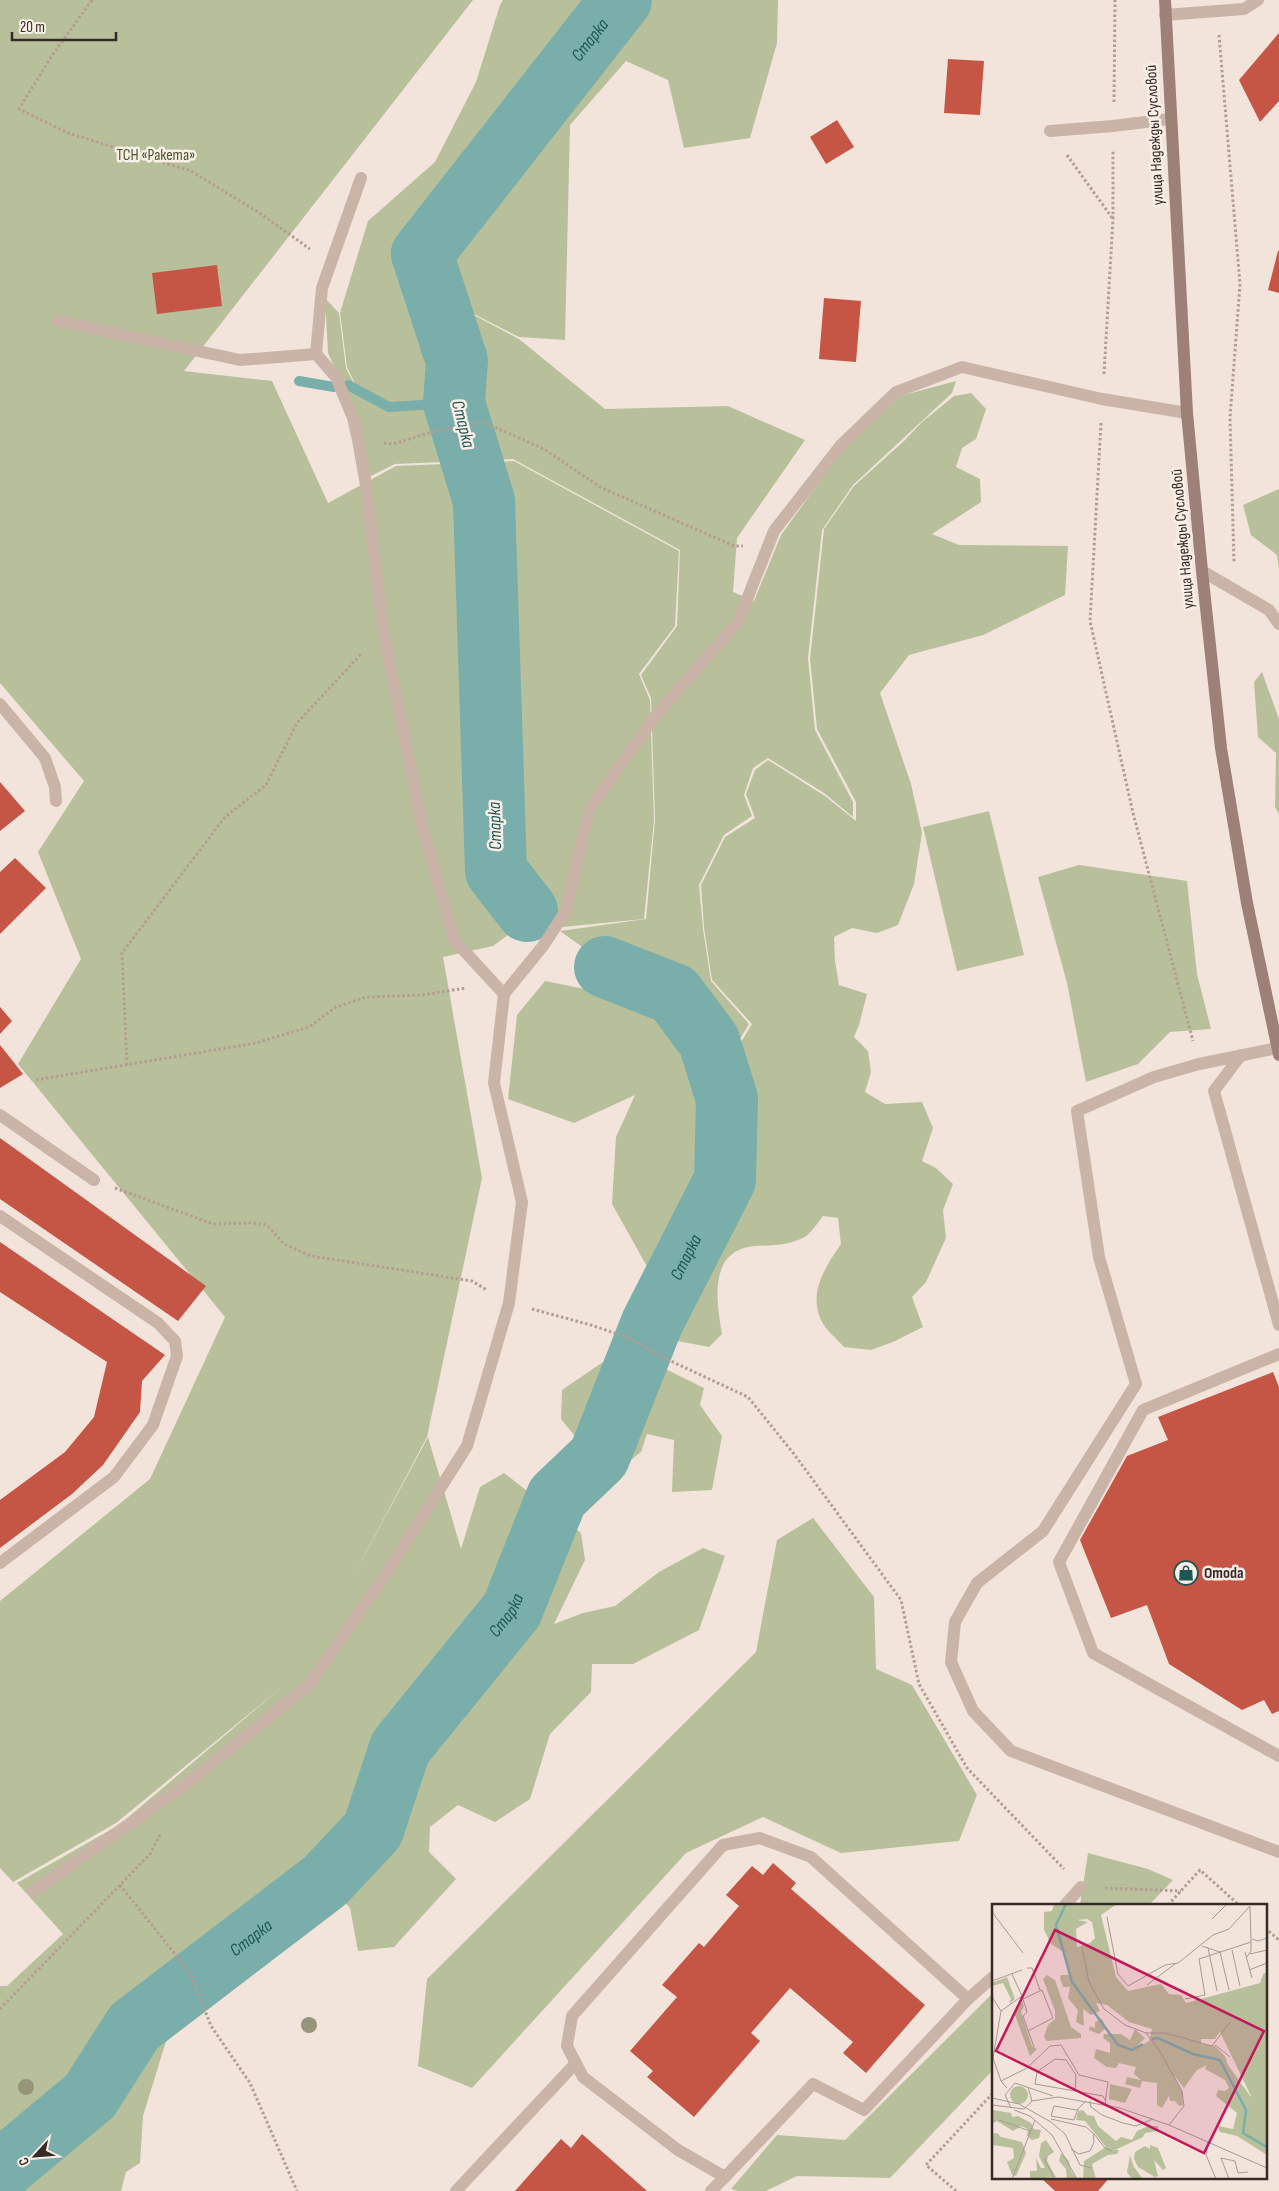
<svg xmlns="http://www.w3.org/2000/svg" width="1279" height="2191" viewBox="0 0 1279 2191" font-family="'Sofia Sans Condensed',sans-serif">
<rect width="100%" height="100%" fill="#f2e4db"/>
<g fill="#b8c09b">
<polygon points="0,0 473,0 184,371 272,381 328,503 396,466 514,461 679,551 675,626 639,674 650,700 654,820 644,919 512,932 493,946 443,957 482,1178 427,1437 352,1579 428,1437 461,1549 480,1487 504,1473 581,1533 585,1560 554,1624 583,1613 615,1606 659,1572 703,1548 725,1556 699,1630 633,1664 592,1664 591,1692 550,1734 530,1799 495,1822 458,1805 430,1827 429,1852 456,1879 394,1947 358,1951 350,1908 325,1881 154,2011 171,2025 143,2116 140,2163 126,2172 121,2191 0,2191 0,1986 7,1986 63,1934 17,1883 119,1825 282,1687 116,1823 13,1882 0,1868 0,1601 150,1479 225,1317 18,1064 81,959 38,852 84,781 0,683"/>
<polygon points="503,0 778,0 777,43 750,138 684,148 668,80 626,61 570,125 565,340 519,337 468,311 440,375 468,312 519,339 605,409 728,406 805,440 737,538 733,592 754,601 781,535 843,449 900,396 956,381 952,393 853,485 822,530 808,658 815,730 853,802 853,817 824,793 768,758 753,768 744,795 752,816 724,835 699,885 703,929 711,981 749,1024 728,1059 715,1046 712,1039 676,992 606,964 560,931 646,919 655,820 651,698 641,675 677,626 680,550 513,459 395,464 367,478 336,371 328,353 325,298 339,313 346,368 365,405 347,367 340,313 368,221 435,162 476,82 500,5"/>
<path d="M971,393L986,409L976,439L962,448L956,467L980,479L981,502L932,534L959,545L1068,546L1065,595L983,635L909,655L880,693L911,784L922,833L914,884L898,925L877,933L852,928L834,937L835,961L839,985L867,994L859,1025L854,1037L868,1051L871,1072L865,1092L885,1104L922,1102L933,1128L922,1161L936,1168L953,1184L943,1210L946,1238L926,1282L912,1297L923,1327L893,1342L871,1350L844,1347C837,1339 825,1329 821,1320C808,1292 826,1266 841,1244L838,1218L823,1216C818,1222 811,1234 803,1238C785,1246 772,1245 754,1246C707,1251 717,1303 722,1334L709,1347L678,1341L654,1279L612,1204L616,1137L635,1095L574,1123L508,1099L517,1015L545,981L665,1005L729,1062L752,1024L712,980L704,928L701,885L725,837L755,818L746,794L755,770L768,760L825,796L856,821V802L817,729L810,659L824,529L854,486L905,440L922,422L954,396Z"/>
<polygon points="1279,489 1279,569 1277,555 1251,535 1243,505"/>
<polygon points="1262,672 1279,719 1279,814 1275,807 1276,753 1258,737 1254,682"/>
<polygon points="989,811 1024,955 957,971 923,827"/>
<polygon points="1079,865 1187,881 1197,974 1211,1029 1170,1032 1138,1064 1086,1082 1067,983 1038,877"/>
<polygon points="629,1351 704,1388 700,1405 722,1436 712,1490 672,1492 674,1440 647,1434 641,1452 617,1471 574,1435 561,1419 562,1390 606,1360"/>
<polygon points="813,1518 874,1597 876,1669 912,1685 977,1795 959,1841 841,1853 763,1817 686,1853 472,2088 418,2066 427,1979 756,1652 777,1540"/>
<polygon points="1088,1853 1148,1869 1173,1880 1149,1905 1080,1905"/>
<polygon points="993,1993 993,2070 890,2178 797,2176 766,2191 738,2191 731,2189 777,2135 845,2140"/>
</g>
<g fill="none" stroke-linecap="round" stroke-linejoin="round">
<g stroke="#7aaeab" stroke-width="10">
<polyline points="299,381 334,387"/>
<polyline points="348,385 389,407 454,403"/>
</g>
<g stroke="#7aaeab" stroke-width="62">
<path id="s1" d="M527,911L496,871L484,501L454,403L457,361L422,254L621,0"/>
<path id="s2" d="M0,2171L90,2096L134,2027L325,1881L373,1830L400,1748L512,1610L557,1497L599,1457L652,1323L725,1180L727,1099L709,1041L674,994L605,967"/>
</g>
</g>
<g fill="#c55545">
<polygon points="1279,33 1279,101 1260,122 1239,80"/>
<polygon points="948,59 984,61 980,115 944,113"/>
<polygon points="837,120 854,147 826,164 810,137"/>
<polygon points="1278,251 1279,251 1279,293 1268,290"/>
<polygon points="217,265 222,306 157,314 152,273"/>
<polygon points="824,298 861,301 856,362 819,359"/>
<polygon points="0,782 25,811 0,831"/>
<polygon points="15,858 46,888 0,934 0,872"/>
<polygon points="0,1007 12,1021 0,1034"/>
<polygon points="0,1045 23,1074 0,1088"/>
<polygon points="0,1138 206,1286 178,1321 0,1199"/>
<polygon points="0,1242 165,1355 142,1381 140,1412 103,1465 72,1494 0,1548 0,1500 65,1452 94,1417 107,1362 0,1292"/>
<polygon points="1273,1372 1279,1387 1279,1711 1272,1714 1264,1700 1242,1710 1169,1664 1147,1605 1111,1618 1080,1540 1127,1456 1168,1440 1158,1417"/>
<polygon points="773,1863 796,1883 791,1889 925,2005 866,2073 843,2053 853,2042 790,1988 751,2033 760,2041 694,2117 647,2077 653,2071 630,2051 677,1997 662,1985 699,1943 704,1947 739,1906 726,1895 752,1866 763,1875"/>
<polygon points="582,2134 647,2191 515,2191 561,2139 571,2148"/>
<polygon points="1040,2177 1110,2177 1098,2191 1055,2191"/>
</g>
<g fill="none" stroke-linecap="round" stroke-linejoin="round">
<g stroke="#b59c91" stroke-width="3" stroke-dasharray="2.5 2.5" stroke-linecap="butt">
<polyline points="92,0 53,54 19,109 68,133 191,171 258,212 310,249"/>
<polyline points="1219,35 1240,284 1230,418 1234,562"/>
<polyline points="1114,102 1115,0"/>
<polyline points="1067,155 1113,219"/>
<polyline points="1104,374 1113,219 1113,151"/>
<polyline points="1101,423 1090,621 1133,813 1193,1041"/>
<polyline points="384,443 393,444 432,432 483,422 544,449 600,487 734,546 743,546"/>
<polyline points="127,1065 122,953 225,817 266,785 297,723 362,653"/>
<polyline points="36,1080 256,1043 309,1027 336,1007 366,997 422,995 466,988"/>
<polyline points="115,1188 213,1224 252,1223 267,1225 284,1244 311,1256 472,1281 487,1290"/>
<polyline points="532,1309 591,1325 629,1338 660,1356 748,1397 794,1454 901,1600 919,1684 967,1768 1064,1869"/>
<polyline points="120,1885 190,1973 211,2026 250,2083 297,2191"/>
<polyline points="1105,1888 1181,1891"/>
<polyline points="1168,1905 1200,1870 1239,1905"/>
<polyline points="1265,1928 1279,1940"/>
<polyline points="0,2009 150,1854 161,1833"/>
<polyline points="956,2191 926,2165 993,2093"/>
</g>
<g stroke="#cab3a7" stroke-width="12">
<polyline points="1165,15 1244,9 1258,0"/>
<polyline points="1050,131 1113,126 1170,119"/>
<polyline points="58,321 240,360 316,354 336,377 353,418 358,440 366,485 383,630 422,826 454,940 504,994"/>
<polyline points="316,354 322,288 361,178"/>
<polyline points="1202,571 1269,610 1279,624"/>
<polyline points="0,704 45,758 55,787 56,801"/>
<polyline points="1277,1048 1199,1064 1154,1077 1077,1111 1099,1257 1136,1384 1043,1531 977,1583 955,1622 951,1662 973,1711 1011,1751 1279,1852"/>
<polyline points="1241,1055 1214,1091 1279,1325"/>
<polyline points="0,1115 94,1180"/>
<polyline points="0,1216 158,1323 175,1341 177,1356 153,1425 114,1477 0,1563"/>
<polyline points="1279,1354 1143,1410 1059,1562 1093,1653 1279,1756"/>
<polyline points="34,1891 189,1782 309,1685 388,1571 467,1446 509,1303 522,1202 494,1083 504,994 543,946 566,911 589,810 653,719 738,622 774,531 841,445 896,392 962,367 1102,399 1187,413"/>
</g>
<g stroke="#cab3a7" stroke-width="12">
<polyline points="1065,1905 1081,1887"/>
<polyline points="725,2177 813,2084 864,2110 968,1999 993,1977"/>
<polyline points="456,2191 575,2064"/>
<polyline points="711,2191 725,2177 678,2150 583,2077 567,2046 572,2016 723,1845 760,1838 811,1857 968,1999"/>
</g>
<polyline stroke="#9d8178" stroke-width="12" points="1165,0 1187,413 1202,571 1221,748 1247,903 1279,1055"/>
</g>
<g fill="#96957a">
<circle cx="309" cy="2025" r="8"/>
<circle cx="26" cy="2087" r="8"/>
</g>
<defs>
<g id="shop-ring" transform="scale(1.25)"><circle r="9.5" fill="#f9efe7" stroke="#1d5754" stroke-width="1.5"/><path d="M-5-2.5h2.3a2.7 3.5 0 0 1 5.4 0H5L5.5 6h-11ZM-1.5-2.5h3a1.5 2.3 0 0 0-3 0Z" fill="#1d5754"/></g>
</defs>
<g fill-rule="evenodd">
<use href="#shop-ring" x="1186" y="1573"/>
</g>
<g text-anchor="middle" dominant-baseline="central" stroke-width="5" stroke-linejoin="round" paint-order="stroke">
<g font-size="16" fill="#362a27" stroke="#f9efe7">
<text transform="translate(1155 135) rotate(-93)">улица Надежды Сусловой</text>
<text transform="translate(1183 539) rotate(-95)">улица Надежды Сусловой</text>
</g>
<g font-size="16" fill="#4a542b" stroke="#f9efe7">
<text x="156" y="155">ТСН «Ракета»</text>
</g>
<g font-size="16" font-weight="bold" fill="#362a27" stroke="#f9efe7" text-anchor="start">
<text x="1204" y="1573">Omoda</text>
</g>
<g font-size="18" font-style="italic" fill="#1d5754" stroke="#f9efe7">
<text stroke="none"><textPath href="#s1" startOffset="950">Старка</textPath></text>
<text transform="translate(463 424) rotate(76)">Старка</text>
<text transform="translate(495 826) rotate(-92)">Старка</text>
<text stroke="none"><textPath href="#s2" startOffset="1171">Старка</textPath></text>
<text stroke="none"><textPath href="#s2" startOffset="766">Старка</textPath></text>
<text stroke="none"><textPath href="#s2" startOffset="346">Старка</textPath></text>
</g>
</g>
<g transform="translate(992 1904)">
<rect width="275" height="275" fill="#f2e4db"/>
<path d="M62,0H125L109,11L124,73L136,87L169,80L177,90L189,91L194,99L268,79L271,70L275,68V251L245,232L228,228L226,222L241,225L245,209L224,192L226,186L233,187L237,184L233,176L213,165L215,161L205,166L192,184L181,170L190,187L191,201L187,202L183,197H178L177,192L170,204L165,201V179L150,177L148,184L133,180L135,173L149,176L142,170L144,163L127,159L124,164L115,163L102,154L104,145L118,149V139L111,134L112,130H129L138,136L143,125L153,134L140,147L157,137L160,125L137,118L115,101L104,99L108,107L99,111L91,105L92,122L84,118L86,106L76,94L78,83H71L68,74L69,71H77L73,49L59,40L52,26V8L60,7ZM95,15L100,18L103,34L98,39L85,43L84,25L96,18L85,16ZM228,128L259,192V193L236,161L233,152L223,142L209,140V135H223ZM55,71L63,76L79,123L89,130V134L55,137L52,133L56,121L63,115V107L51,75ZM15,73L23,95L17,100L19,95L11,79L0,82V79ZM29,95L32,102L29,108L40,142L45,145L38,152L23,111ZM110,115L114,124L107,130L97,126L98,122L103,124V118ZM118,180L140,185L133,199L117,195ZM18 191a9 9 0 1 1 18 0a9 9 0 1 1-18 0ZM1,206L19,209L20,213L26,212L39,219L42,225L49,226L47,234L40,236L35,232L36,225L29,222L21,227L5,217L0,220ZM91,206L95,211L102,212L106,222L124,237L129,233L140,236L145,227L156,222H166V227L153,229L151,233L123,246H127L125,250L116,251L100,260L104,275H91L92,257L114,243L93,217L84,216L86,207ZM5,229L9,233L30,238L34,249L24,272L20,271L15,258L22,254L21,244L1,241L0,230ZM54,236L62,248L56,252L55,257L64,273L38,275V267H45L44,254L49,264H53L47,252L49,239ZM158,241L166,244L174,264L171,266L162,256L166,272L163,273L146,263L142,255L143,248L153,242L158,245ZM69,249L77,257L79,267L85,275H75L74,265L67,257ZM138,251L142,263L151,275H140L135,268Z" fill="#b8c09b" fill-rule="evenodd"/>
<path fill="none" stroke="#7aaeab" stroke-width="2.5" d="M74,0L64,21L80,78L126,141L140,146L151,140M160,135L166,134L201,150L228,156L254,206L251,229L275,243"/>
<path fill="none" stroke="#a79a93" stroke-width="1" d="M0,8L31,49M115,13L126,70L136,82L173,61L186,59L221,31L237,25L258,2M220,15L235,0M260,35L266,37L275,34M210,42L228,48L237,86M90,43L97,78L112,105L133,121L154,129L167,146L190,187L192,202L177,221M216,44L225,87M240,46L248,82M253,48L260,74M258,50L275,46M254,54L259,47V38M35,64H40L48,86M257,66L275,59M20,70L30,92M0,77L30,66M155,81L183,60M0,93L9,107L1,154L9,177L15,184M31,95L35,108L31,112L42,143M193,95L213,91L207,55L259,38L258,2M9,107L30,92L31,95L50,86L61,114L36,127M154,129H173L220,142L238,118M223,141L238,153M9,177L35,164L58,142L69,141L87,171L116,178L113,200M83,187L84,171L74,156L63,155L45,168L43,180L111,192L113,196M0,194L27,200L59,218L73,230L88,261L99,264M40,197L66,193L128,204L177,221L275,264M98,197L99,203L110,211L131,219L144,222L161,215M0,201L32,205L40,197L36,183M19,204L13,191L23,179L61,192M22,206L38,212L60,231L85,275M85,206L62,202L59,212L82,216L83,213L86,205L94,197M59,215L94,223L101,229L102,238L98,247L87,250L79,245M7,216L38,227M102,230L113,244L120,247M216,238L214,251L224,275M52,254L62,275M20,275L43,216M237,275L229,254L243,257L246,269L256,268"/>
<path fill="#c2185b" fill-opacity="0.15" stroke="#c2185b" stroke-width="2.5" d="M63,26L272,127L212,249L4,147Z"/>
<rect width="275" height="275" fill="none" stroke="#362a27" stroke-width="2.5"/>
</g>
<g transform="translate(35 2156) rotate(244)" stroke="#f9efe7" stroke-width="4" paint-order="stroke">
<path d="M0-4L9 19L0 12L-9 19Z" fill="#362a27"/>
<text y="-8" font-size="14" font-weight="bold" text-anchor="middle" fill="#362a27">С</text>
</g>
<path d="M12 32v8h104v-8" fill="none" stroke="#362a27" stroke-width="2.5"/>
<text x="20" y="32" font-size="15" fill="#362a27" stroke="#f9efe7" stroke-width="4" paint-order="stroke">20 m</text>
</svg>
